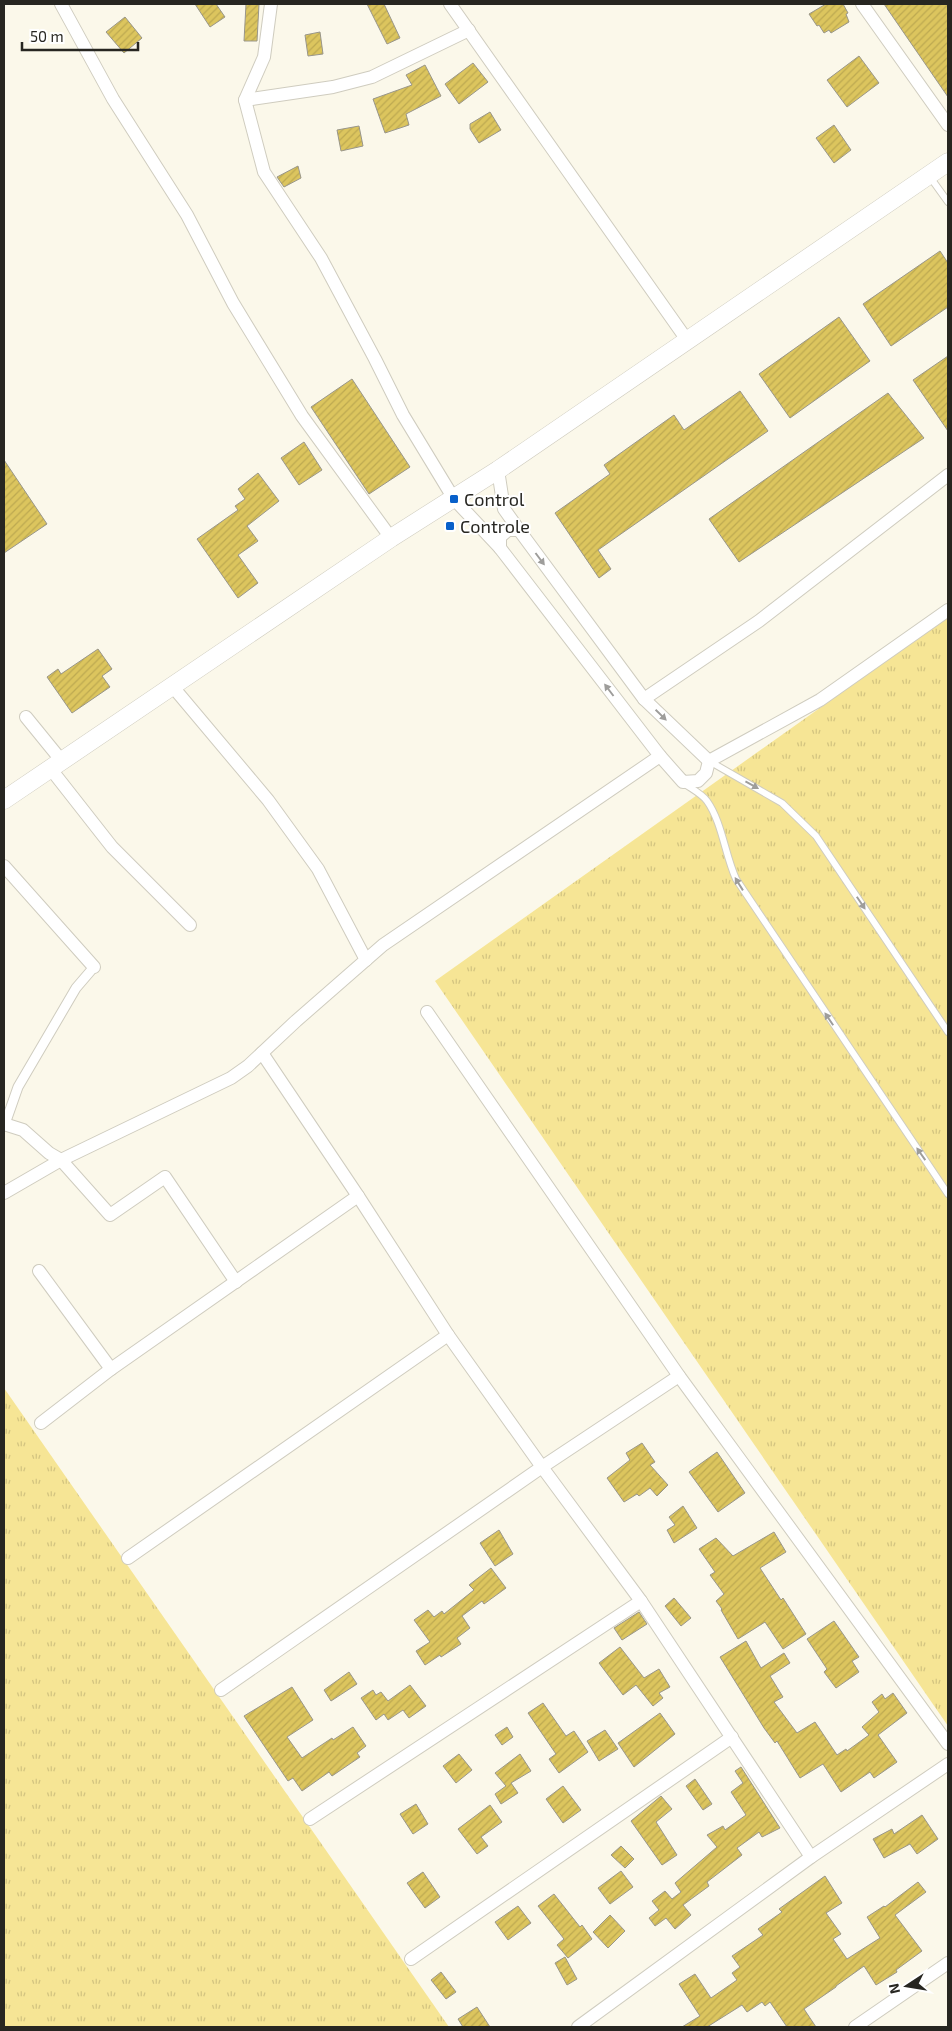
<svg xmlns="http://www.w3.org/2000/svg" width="952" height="2031" viewBox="0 0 952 2031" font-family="'Exo 2',sans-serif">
<defs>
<pattern id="grass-tufts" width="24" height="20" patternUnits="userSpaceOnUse" patternTransform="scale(1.25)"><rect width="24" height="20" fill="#f6e595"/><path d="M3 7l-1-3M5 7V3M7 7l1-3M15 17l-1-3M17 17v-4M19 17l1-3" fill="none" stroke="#d3c480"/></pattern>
<pattern id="building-hatch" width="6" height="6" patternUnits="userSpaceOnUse" patternTransform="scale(1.25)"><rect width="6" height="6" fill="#dcc55e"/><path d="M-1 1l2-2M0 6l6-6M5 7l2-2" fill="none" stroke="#bda951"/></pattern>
</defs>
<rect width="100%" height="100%" fill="#fbf8ea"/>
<g fill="url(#grass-tufts)">
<polygon points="948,617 948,1726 435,981"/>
<polygon points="4,1388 449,2027 4,2027"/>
</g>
<g fill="url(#building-hatch)" stroke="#99968a">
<polygon points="195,4 216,4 225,17 210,27"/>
<polygon points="246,4 259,4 257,41 244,41"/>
<polygon points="367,4 384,4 400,38 387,44"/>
<polygon points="826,4 843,4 848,13 846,14 849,22 831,33 829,30 824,33 819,25 817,26 809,14"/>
<polygon points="884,4 948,4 948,97"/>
<polygon points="125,17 142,38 124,53 106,32"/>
<polygon points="320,32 323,54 308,56 305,35"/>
<polygon points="859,56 879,83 847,107 827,80"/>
<polygon points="473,63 488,82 459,104 445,84"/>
<polygon points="425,65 441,96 406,114 409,125 385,133 373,99 412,85 406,75"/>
<polygon points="490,112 501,130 479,143 470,129 470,124"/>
<polygon points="834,125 851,150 834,163 816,138"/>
<polygon points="359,126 363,146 341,151 337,130"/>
<polygon points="298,166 301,178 284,187 277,177"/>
<polygon points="940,251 948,263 948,307 891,346 863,304"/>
<polygon points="839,317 870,361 790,418 759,374"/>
<polygon points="948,356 948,431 913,380"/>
<polygon points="352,379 410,467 369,494 311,407"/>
<polygon points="740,391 768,431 598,550 611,569 599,578 555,513 610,474 604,465 674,415 684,430"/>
<polygon points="888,393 924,438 739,562 709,519"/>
<polygon points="304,442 322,470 299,485 281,458"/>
<polygon points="4,460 47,524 4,553"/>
<polygon points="258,473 279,501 247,526 258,541 238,555 258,583 238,598 197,539 238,510 235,506 245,499 238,489"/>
<polygon points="98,649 112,669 102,676 110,687 72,713 47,677 58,669 61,674"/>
<polygon points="642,1443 655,1462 650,1465 668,1485 657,1496 650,1488 639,1496 637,1494 624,1502 607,1478 630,1460 626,1453"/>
<polygon points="717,1452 745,1493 718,1512 689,1472"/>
<polygon points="683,1506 697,1528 674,1543 667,1530 675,1525 669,1517"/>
<polygon points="499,1530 513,1554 495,1566 480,1543"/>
<polygon points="774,1532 786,1552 760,1568 781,1600 783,1598 806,1634 783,1649 765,1622 738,1639 721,1610 722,1609 716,1601 724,1594 710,1575 715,1572 699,1549 716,1538 733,1556"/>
<polygon points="491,1568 506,1588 484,1604 482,1601 462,1616 470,1628 457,1638 461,1644 441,1657 440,1655 425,1665 416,1651 430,1642 414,1620 428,1610 434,1617 442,1611 444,1614 474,1590 469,1585"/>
<polygon points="674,1598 691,1618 681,1626 665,1606"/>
<polygon points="639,1612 647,1624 622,1640 614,1628"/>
<polygon points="834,1621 859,1657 852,1661 859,1672 836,1688 824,1672 827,1669 807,1639"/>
<polygon points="746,1641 761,1668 784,1653 790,1663 770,1676 783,1697 774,1702 797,1733 815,1722 837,1755 846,1749 847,1751 869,1735 862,1727 879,1712 872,1702 882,1694 885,1699 893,1693 907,1713 878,1735 897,1762 874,1778 870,1772 841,1792 823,1764 800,1778 777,1741 775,1743 764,1728 720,1657"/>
<polygon points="620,1647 644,1678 659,1669 670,1687 659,1693 663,1698 653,1706 636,1685 623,1695 599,1663"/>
<polygon points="349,1672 357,1684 331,1701 324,1690"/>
<polygon points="410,1685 426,1706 409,1718 403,1710 388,1720 384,1714 376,1720 361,1698 373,1690 376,1695 381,1692 388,1701"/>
<polygon points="292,1687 313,1720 287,1737 302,1758 332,1738 333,1740 353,1727 366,1746 357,1753 360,1757 332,1776 329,1772 302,1791 293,1778 288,1781 244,1716"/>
<polygon points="543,1703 566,1736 574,1731 588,1752 559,1773 549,1759 556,1754 528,1713"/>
<polygon points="660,1713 675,1734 634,1767 618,1743"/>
<polygon points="507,1727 513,1737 502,1745 495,1735"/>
<polygon points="605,1730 618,1749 599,1761 587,1741"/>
<polygon points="459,1754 472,1770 456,1783 443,1766"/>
<polygon points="520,1754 531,1771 511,1783 518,1793 501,1804 495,1794 506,1786 495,1773"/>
<polygon points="741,1767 780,1828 762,1837 759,1832 737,1848 742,1855 707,1882 709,1886 683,1905 691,1915 675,1929 666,1918 655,1926 649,1918 659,1910 652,1901 665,1891 672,1899 681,1892 675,1883 717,1847 707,1835 723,1826 725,1830 746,1815 731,1792 743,1783 735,1771"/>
<polygon points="695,1779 712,1804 703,1810 686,1786"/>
<polygon points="563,1786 581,1810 563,1823 546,1799"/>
<polygon points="661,1796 672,1809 656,1822 677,1855 662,1865 631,1821"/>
<polygon points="416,1804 428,1824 413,1834 400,1814"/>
<polygon points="490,1805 502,1822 481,1837 488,1846 477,1854 458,1829"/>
<polygon points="922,1815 938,1839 917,1854 910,1844 884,1858 873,1839 892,1829 894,1834"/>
<polygon points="621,1846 634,1859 625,1868 611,1855"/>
<polygon points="621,1871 633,1887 610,1904 598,1888"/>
<polygon points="423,1872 440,1897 425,1908 407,1883"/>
<polygon points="825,1876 842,1903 826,1913 841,1934 833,1939 847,1959 880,1938 867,1917 884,1906 885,1907 918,1882 926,1892 895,1915 922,1951 896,1970 897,1972 876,1985 864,1966 836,1986 836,1987 804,2009 816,2027 787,2027 770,2002 765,2006 762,2002 747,2012 742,2005 707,2027 682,2027 700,2016 679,1984 695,1974 711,1998 737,1980 732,1973 740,1967 732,1956 763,1935 758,1929 782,1912 779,1909"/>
<polygon points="554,1894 580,1927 582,1925 592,1939 568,1958 557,1945 564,1939 538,1906"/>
<polygon points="518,1906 531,1923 508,1940 495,1922"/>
<polygon points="610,1915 625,1931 608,1948 593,1932"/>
<polygon points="565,1957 577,1979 567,1985 555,1963"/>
<polygon points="441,1972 456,1992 446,1999 431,1980"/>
<polygon points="477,2007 490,2027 463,2027 458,2019"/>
</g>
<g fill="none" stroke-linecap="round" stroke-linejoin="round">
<g stroke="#cfccbf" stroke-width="8">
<g id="service">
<polyline points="930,177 948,202"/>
<polyline points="709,761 782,803 816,836 948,1032"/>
<path d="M685,784C692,789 702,794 707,801C722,822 725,855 736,879L948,1194"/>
</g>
</g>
<g stroke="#cfccbf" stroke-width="11">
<polyline id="pedestrian" points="5,1124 18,1087 76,988 94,967"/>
</g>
<g stroke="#cfccbf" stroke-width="14">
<g id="minor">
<polyline points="61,4 113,99 187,215 233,303 302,416 391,538"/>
<polyline points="271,4 264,57 245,100 264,172 321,258 375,359 403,415 454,499 500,548 660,756 683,782 698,781 706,773 709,761 820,700 948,610"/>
<polyline points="450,4 687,340"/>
<polyline points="862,4 948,125"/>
<polyline points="245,100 333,87 372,77 469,30"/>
<polyline points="498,470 504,509 519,530 644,699 709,761"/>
<polyline points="500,548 500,537 508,530 519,530"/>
<polyline points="173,687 268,800 318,869 366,960"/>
<polyline points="644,699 759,621 948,475"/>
<polyline points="26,717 61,760"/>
<polyline points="50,768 112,847 190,925"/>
<polyline points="4,866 94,967"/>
<polyline points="427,1012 679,1376 948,1744"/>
<polyline points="262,1053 358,1196 448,1335 542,1467 641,1601 811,1857"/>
<polyline points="4,1124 23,1130 49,1153 61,1160 110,1215 165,1177 236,1282"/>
<polyline points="4,1193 61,1160 231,1078 248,1066 296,1021 383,945 660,756"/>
<polyline points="39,1271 111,1369"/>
<polyline points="41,1423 111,1369 358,1196"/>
<polyline points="128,1558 448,1335"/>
<polyline points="221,1690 542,1467 679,1376"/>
<polyline points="310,1819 641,1601"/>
<polyline points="411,1959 732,1737"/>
<polyline points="578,2027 811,1857 948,1764"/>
<polyline points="855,2027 948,1963"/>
</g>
</g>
<g stroke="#cfccbf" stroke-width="19">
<polyline id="secondary" points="4,800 391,538 498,470 948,162"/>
</g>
<use href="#service" stroke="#fff" stroke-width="6"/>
<use href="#pedestrian" stroke="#fff" stroke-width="9"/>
<use href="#minor" stroke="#fff" stroke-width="12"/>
<use href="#secondary" stroke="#fff" stroke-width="18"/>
</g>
<defs><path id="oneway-solid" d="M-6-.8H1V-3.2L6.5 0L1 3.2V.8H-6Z" transform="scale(1.25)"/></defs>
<g fill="#9e9d9b">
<use href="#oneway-solid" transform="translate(540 559) rotate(53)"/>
<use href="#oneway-solid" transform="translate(609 690) rotate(-127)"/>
<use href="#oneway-solid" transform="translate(661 715) rotate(44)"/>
<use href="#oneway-solid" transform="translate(752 785) rotate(29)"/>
<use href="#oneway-solid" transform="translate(739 884) rotate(-122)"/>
<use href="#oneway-solid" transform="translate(861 903) rotate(56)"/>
<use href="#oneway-solid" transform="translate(829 1019) rotate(-124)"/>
<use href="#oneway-solid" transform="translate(921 1154) rotate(-125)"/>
</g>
<g fill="#0860ca" stroke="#fff" stroke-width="2">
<rect x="449" y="494" width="10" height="10" rx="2.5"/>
<rect x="445" y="521" width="10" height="10" rx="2.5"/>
</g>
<g text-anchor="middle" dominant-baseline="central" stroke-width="4" stroke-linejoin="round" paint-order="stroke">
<g font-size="18" fill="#272621" stroke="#fff" text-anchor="start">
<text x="464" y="499">Control</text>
<text x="460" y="526">Controle</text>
</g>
</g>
<rect width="952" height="2031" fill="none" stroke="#272621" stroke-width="10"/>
<g transform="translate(907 1986) rotate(258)" stroke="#ffffff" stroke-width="4" paint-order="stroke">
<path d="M0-4L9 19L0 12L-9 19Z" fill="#272621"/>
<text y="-8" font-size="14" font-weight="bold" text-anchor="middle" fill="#272621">N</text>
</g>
<path d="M22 42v8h116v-8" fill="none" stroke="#272621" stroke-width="2.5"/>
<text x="30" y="42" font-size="15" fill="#272621" stroke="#ffffff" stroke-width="4" paint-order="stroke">50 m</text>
</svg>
